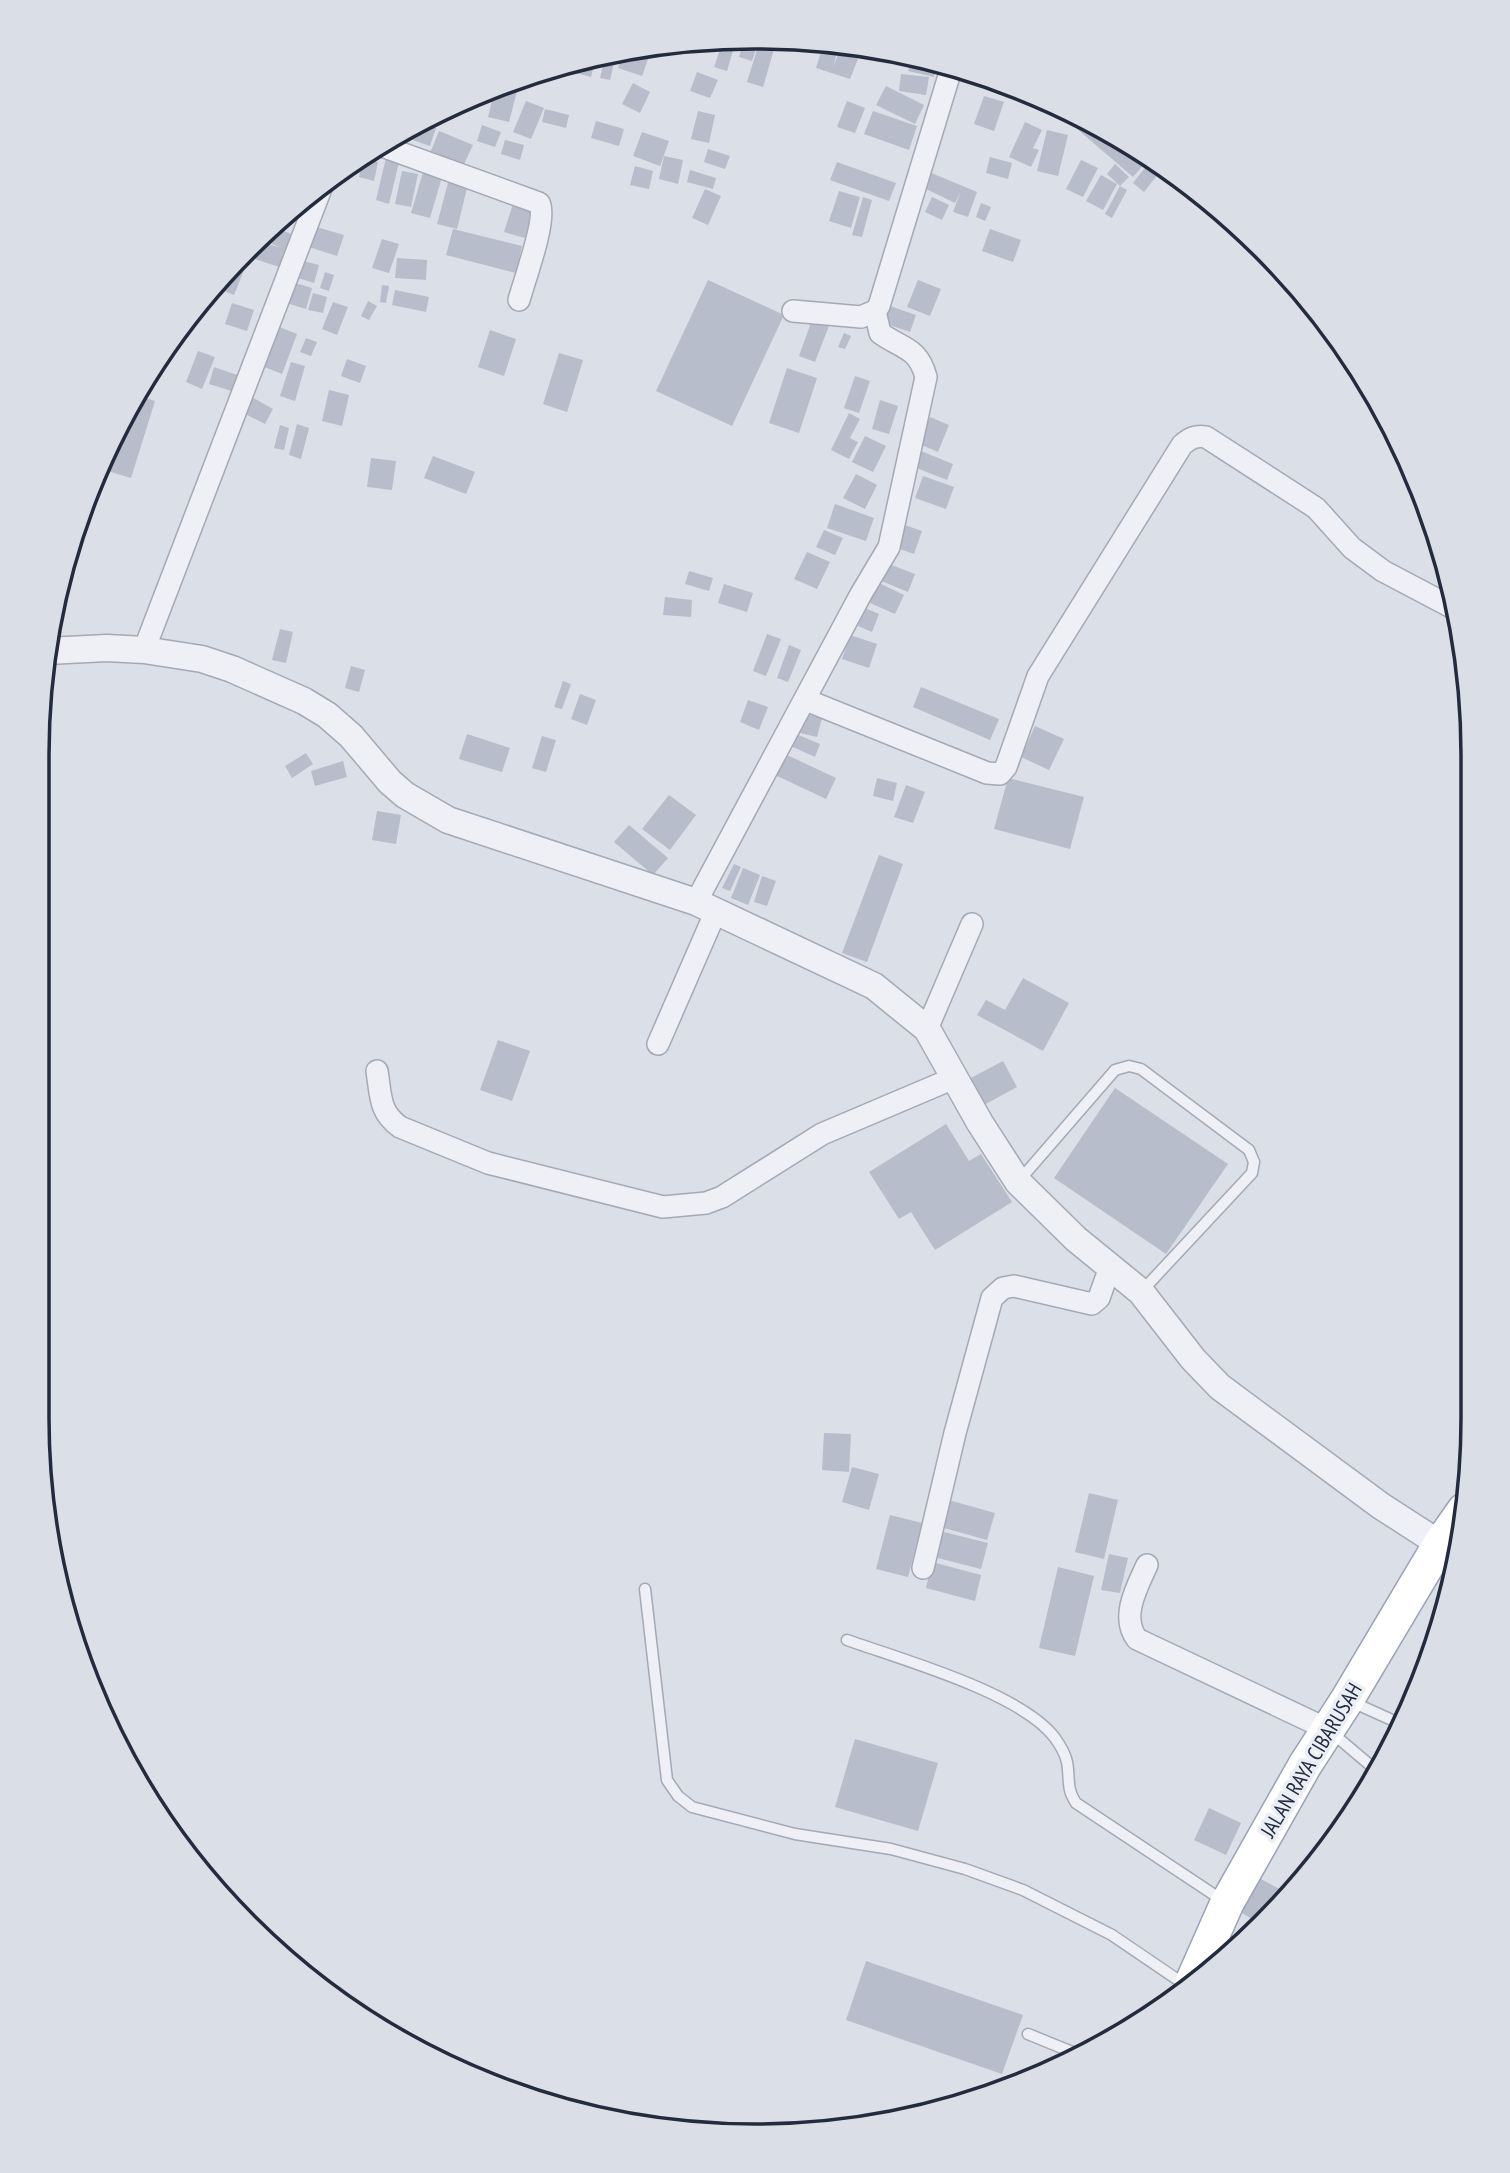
<svg xmlns="http://www.w3.org/2000/svg" width="1510" height="2173" viewBox="0 0 1510 2173" font-family="'PT Sans Narrow',sans-serif">
<rect width="100%" height="100%" fill="#dbdfe7"/>
<g fill="#b7bdca">
<polygon points="777,39 763,87 747,82 760,40"/>
<polygon points="807,39 820,41 815,53 803,49"/>
<polygon points="736,40 727,71 714,67 723,41"/>
<polygon points="744,40 759,40 752,61 739,57"/>
<polygon points="681,42 702,42 699,52 680,47"/>
<polygon points="824,42 839,44 833,68 840,49 859,56 850,79 816,68"/>
<polygon points="653,45 642,76 618,68 623,52"/>
<polygon points="912,56 938,61 934,77 908,71"/>
<polygon points="596,58 591,77 572,72 575,63"/>
<polygon points="604,61 614,63 610,80 600,78"/>
<polygon points="697,72 718,80 710,98 690,91"/>
<polygon points="901,74 929,77 926,95 899,91"/>
<polygon points="521,76 509,122 488,117 495,88"/>
<polygon points="633,83 650,92 640,113 622,104"/>
<polygon points="886,86 924,105 915,124 876,105"/>
<polygon points="984,96 1004,102 994,131 974,124"/>
<polygon points="1033,96 1043,100 1040,107 1030,103"/>
<polygon points="526,101 544,108 531,139 513,132"/>
<polygon points="847,101 865,108 855,133 837,127"/>
<polygon points="545,109 569,115 566,128 542,122"/>
<polygon points="698,111 715,115 709,143 691,139"/>
<polygon points="873,111 917,126 909,150 864,134"/>
<polygon points="1085,118 1136,150 1148,160 1133,177 1076,128"/>
<polygon points="596,121 624,129 619,146 591,138"/>
<polygon points="420,122 436,128 430,146 407,138 412,126"/>
<polygon points="1025,122 1042,130 1033,148 1039,150 1031,167 1009,157"/>
<polygon points="482,125 501,132 495,147 477,141"/>
<polygon points="1047,130 1068,135 1058,176 1037,171"/>
<polygon points="439,131 473,145 463,166 430,153"/>
<polygon points="642,132 669,141 660,166 633,156"/>
<polygon points="505,140 524,145 520,160 501,154"/>
<polygon points="708,149 730,156 725,169 704,162"/>
<polygon points="664,156 683,160 678,184 659,179"/>
<polygon points="990,157 1012,163 1008,179 986,173"/>
<polygon points="363,158 378,162 374,181 359,177"/>
<polygon points="386,158 399,162 389,204 376,200"/>
<polygon points="1081,160 1098,168 1083,197 1066,189"/>
<polygon points="1151,160 1162,169 1144,192 1133,183"/>
<polygon points="837,162 896,183 889,201 830,180"/>
<polygon points="1115,164 1129,177 1120,186 1107,174"/>
<polygon points="635,166 653,171 649,189 630,185"/>
<polygon points="690,170 716,178 713,189 687,182"/>
<polygon points="402,171 418,174 411,207 395,204"/>
<polygon points="423,172 442,177 430,218 411,213"/>
<polygon points="929,172 977,192 968,217 953,212 961,191 955,203 922,187"/>
<polygon points="1101,175 1117,184 1103,210 1086,201"/>
<polygon points="449,179 468,184 457,229 437,224"/>
<polygon points="1120,186 1127,190 1112,218 1105,214"/>
<polygon points="705,189 721,196 708,225 692,218"/>
<polygon points="839,191 860,197 851,228 829,221"/>
<polygon points="863,197 872,200 862,237 852,235"/>
<polygon points="932,197 949,205 942,220 925,212"/>
<polygon points="981,203 991,207 985,221 976,217"/>
<polygon points="513,204 533,209 525,238 504,232"/>
<polygon points="271,226 294,235 282,268 255,259 261,242 282,248 265,241"/>
<polygon points="313,226 344,235 337,256 306,246"/>
<polygon points="453,229 522,246 516,273 446,255"/>
<polygon points="990,229 1021,240 1013,262 982,251"/>
<polygon points="382,239 399,244 389,273 372,268"/>
<polygon points="397,258 427,260 426,280 395,278"/>
<polygon points="300,260 319,265 314,283 295,277"/>
<polygon points="238,262 246,265 234,295 214,287"/>
<polygon points="325,272 334,275 329,291 320,288"/>
<polygon points="708,280 784,315 732,426 656,391"/>
<polygon points="918,280 941,289 930,316 907,307"/>
<polygon points="289,281 312,288 306,309 283,302"/>
<polygon points="382,285 389,286 386,303 380,302"/>
<polygon points="395,290 429,297 426,312 392,305"/>
<polygon points="313,293 327,297 323,313 308,310"/>
<polygon points="368,301 377,306 369,320 361,316"/>
<polygon points="333,302 348,307 337,335 322,329"/>
<polygon points="232,303 254,310 247,331 225,324"/>
<polygon points="884,304 916,315 910,332 878,321"/>
<polygon points="813,317 830,323 815,362 799,356"/>
<polygon points="277,326 297,334 282,374 262,366"/>
<polygon points="490,330 516,339 504,376 478,367"/>
<polygon points="844,333 851,336 845,349 838,347"/>
<polygon points="306,338 317,342 311,356 300,352"/>
<polygon points="198,351 215,357 202,389 186,382"/>
<polygon points="559,353 583,360 567,412 543,404"/>
<polygon points="347,359 366,366 360,383 341,376"/>
<polygon points="291,362 305,366 295,401 280,396"/>
<polygon points="214,367 243,377 238,393 209,384"/>
<polygon points="787,368 817,378 799,433 769,423"/>
<polygon points="855,376 870,381 859,413 844,408"/>
<polygon points="329,390 349,395 342,426 322,421"/>
<polygon points="134,394 155,401 131,478 98,468"/>
<polygon points="250,396 273,409 265,424 241,412"/>
<polygon points="880,400 898,406 889,434 872,429"/>
<polygon points="849,413 860,419 850,438 858,442 849,459 831,450"/>
<polygon points="930,417 949,425 938,452 919,444"/>
<polygon points="297,424 309,428 301,459 289,455"/>
<polygon points="280,425 289,428 284,450 274,448"/>
<polygon points="865,436 886,446 873,472 852,462"/>
<polygon points="921,451 953,464 947,480 914,467"/>
<polygon points="433,456 475,472 466,494 424,478"/>
<polygon points="371,458 396,461 392,490 367,487"/>
<polygon points="856,474 877,485 865,509 843,498"/>
<polygon points="923,476 954,487 946,509 915,498"/>
<polygon points="835,504 874,518 866,541 827,528"/>
<polygon points="899,523 922,531 914,554 891,546"/>
<polygon points="824,530 843,538 835,555 816,547"/>
<polygon points="807,552 830,562 817,589 794,579"/>
<polygon points="886,563 915,574 908,592 879,580"/>
<polygon points="689,571 713,578 709,591 685,584"/>
<polygon points="877,582 904,595 895,614 868,602"/>
<polygon points="724,584 753,593 747,612 718,603"/>
<polygon points="665,597 692,600 691,617 663,615"/>
<polygon points="865,608 879,614 872,632 858,626"/>
<polygon points="280,629 293,632 286,663 272,660"/>
<polygon points="767,634 781,639 766,676 753,671"/>
<polygon points="850,635 877,644 869,668 842,659"/>
<polygon points="789,645 801,650 788,682 777,678"/>
<polygon points="351,666 365,670 359,692 345,688"/>
<polygon points="563,681 571,684 562,709 554,707"/>
<polygon points="921,687 999,719 990,740 913,707"/>
<polygon points="580,694 596,700 587,725 571,719"/>
<polygon points="748,700 768,707 759,730 740,722"/>
<polygon points="805,714 822,718 817,737 800,733"/>
<polygon points="1035,726 1064,739 1049,770 1021,757"/>
<polygon points="789,731 820,744 815,757 784,743"/>
<polygon points="467,734 510,748 502,772 459,759"/>
<polygon points="542,736 556,740 546,772 532,768"/>
<polygon points="306,753 313,764 292,778 285,766"/>
<polygon points="785,754 836,778 826,799 775,775"/>
<polygon points="343,761 347,777 315,786 311,771"/>
<polygon points="877,778 897,783 893,801 873,796"/>
<polygon points="1008,778 1084,797 1070,849 994,829"/>
<polygon points="906,785 925,792 913,823 894,817"/>
<polygon points="669,795 696,815 670,850 642,829"/>
<polygon points="377,811 401,815 396,844 372,840"/>
<polygon points="629,825 668,858 653,875 614,842"/>
<polygon points="879,855 903,864 867,962 842,953"/>
<polygon points="734,864 741,867 730,891 722,888"/>
<polygon points="743,868 760,875 748,905 731,898"/>
<polygon points="762,876 776,881 767,906 754,902"/>
<polygon points="1023,978 1069,1003 1043,1051 977,1015 986,1000 1005,1010"/>
<polygon points="498,1040 530,1051 512,1101 480,1090"/>
<polygon points="1003,1061 1017,1087 982,1106 967,1080"/>
<polygon points="1115,1088 1228,1164 1166,1254 1054,1178"/>
<polygon points="946,1124 969,1161 981,1154 1012,1202 935,1250 911,1212 899,1219 869,1172"/>
<polygon points="824,1433 851,1434 849,1472 822,1470"/>
<polygon points="852,1467 879,1474 869,1510 842,1502"/>
<polygon points="1089,1493 1118,1500 1104,1559 1075,1552"/>
<polygon points="945,1499 995,1513 987,1540 937,1526"/>
<polygon points="890,1515 922,1523 908,1577 876,1569"/>
<polygon points="936,1530 988,1543 981,1569 930,1556"/>
<polygon points="1109,1554 1128,1558 1120,1593 1101,1590"/>
<polygon points="932,1562 981,1575 975,1601 926,1588"/>
<polygon points="1058,1567 1094,1576 1075,1656 1039,1648"/>
<polygon points="855,1739 938,1763 918,1831 835,1807"/>
<polygon points="1209,1808 1241,1823 1226,1855 1194,1840"/>
<polygon points="1259,1878 1283,1891 1272,1912 1261,1924 1240,1912"/>
<polygon points="866,1961 1023,2015 1002,2074 846,2020"/>
</g>
<g fill="none" stroke-linecap="round" stroke-linejoin="round">
<g stroke="#a4a9b4" stroke-width="13">
<g id="service">
<polyline points="1018,1182 1115,1070 1129,1066 1141,1069 1249,1150 1254,1162 1252,1173 1141,1292"/>
<polyline points="645,1589 667,1780 678,1796 692,1807 795,1834 891,1849 965,1869 1023,1890 1112,1935 1187,1986"/>
<path d="M847,1640C900,1659 1022,1693 1055,1738C1060,1745 1065,1753 1067,1762C1070,1777 1066,1789 1076,1803L1225,1902"/>
<polyline points="1350,1701 1403,1725"/>
<polyline points="1331,1732 1377,1771"/>
<polyline points="1028,2034 1082,2056"/>
</g>
</g>
<g stroke="#a4a9b4" stroke-width="24">
<g id="minor">
<path d="M379,145L539,203C548,217 524,281 519,300"/>
<polyline points="793,311 861,317 875,311 879,306 952,66"/>
<polyline points="144,650 322,186"/>
<path d="M806,700L987,773L1000,774L1006,767L1038,676L1182,445C1190,438 1196,435 1206,437L1316,508L1352,548L1383,571L1457,610"/>
<path d="M696,902L861,594L889,547L926,377C918,347 902,349 880,333L875,311"/>
<polyline points="927,1029 972,924"/>
<polyline points="658,1044 716,911"/>
<path d="M377,1071C381,1096 379,1112 400,1127L488,1163L663,1207L706,1203L722,1197L822,1134L954,1078"/>
<path d="M1147,1565C1137,1587 1120,1617 1137,1639L1329,1730"/>
<polyline points="923,1568 955,1433 992,1298 1003,1288 1014,1286 1092,1304 1099,1298 1110,1267"/>
</g>
</g>
<g stroke="#a4a9b4" stroke-width="29">
<polyline id="tertiary" points="47,651 107,648 144,650 202,659 232,669 304,701 327,715 351,736 390,782 405,795 448,820 696,902 874,986 927,1029 980,1123 1018,1182 1076,1239 1141,1292 1193,1359 1220,1387 1381,1506 1440,1544"/>
</g>
<g stroke="#99a2b4" stroke-width="36">
<polyline id="primary" points="1192,1982 1227,1903 1305,1765 1347,1700 1440,1544 1464,1510"/>
</g>
<use href="#service" stroke="#eef0f5" stroke-width="10"/>
<use href="#minor" stroke="#eef0f5" stroke-width="21"/>
<use href="#tertiary" stroke="#eef0f5" stroke-width="26"/>
<use href="#primary" stroke="#fff" stroke-width="33"/>
</g>
<g text-anchor="middle" dominant-baseline="central" stroke-width="7" stroke-linejoin="round" paint-order="stroke">
<g font-size="21" fill="#232b3e" stroke="#eaeef5">
<text transform="translate(1311 1760) rotate(-59)">JALAN RAYA CIBARUSAH</text>
</g>
</g>
<path d="M0 0H1510V2173H0ZM755 49H755A706 706 0 0 1 1461 755V1418A706 706 0 0 1 755 2124H755A706 706 0 0 1 49 1418V755A706 706 0 0 1 755 49Z" fill="#dadee6" fill-rule="evenodd"/>
<path fill="none" stroke="#232b3e" stroke-width="3.5" d="M755 49H755A706 706 0 0 1 1461 755V1418A706 706 0 0 1 755 2124H755A706 706 0 0 1 49 1418V755A706 706 0 0 1 755 49Z"/>
</svg>
